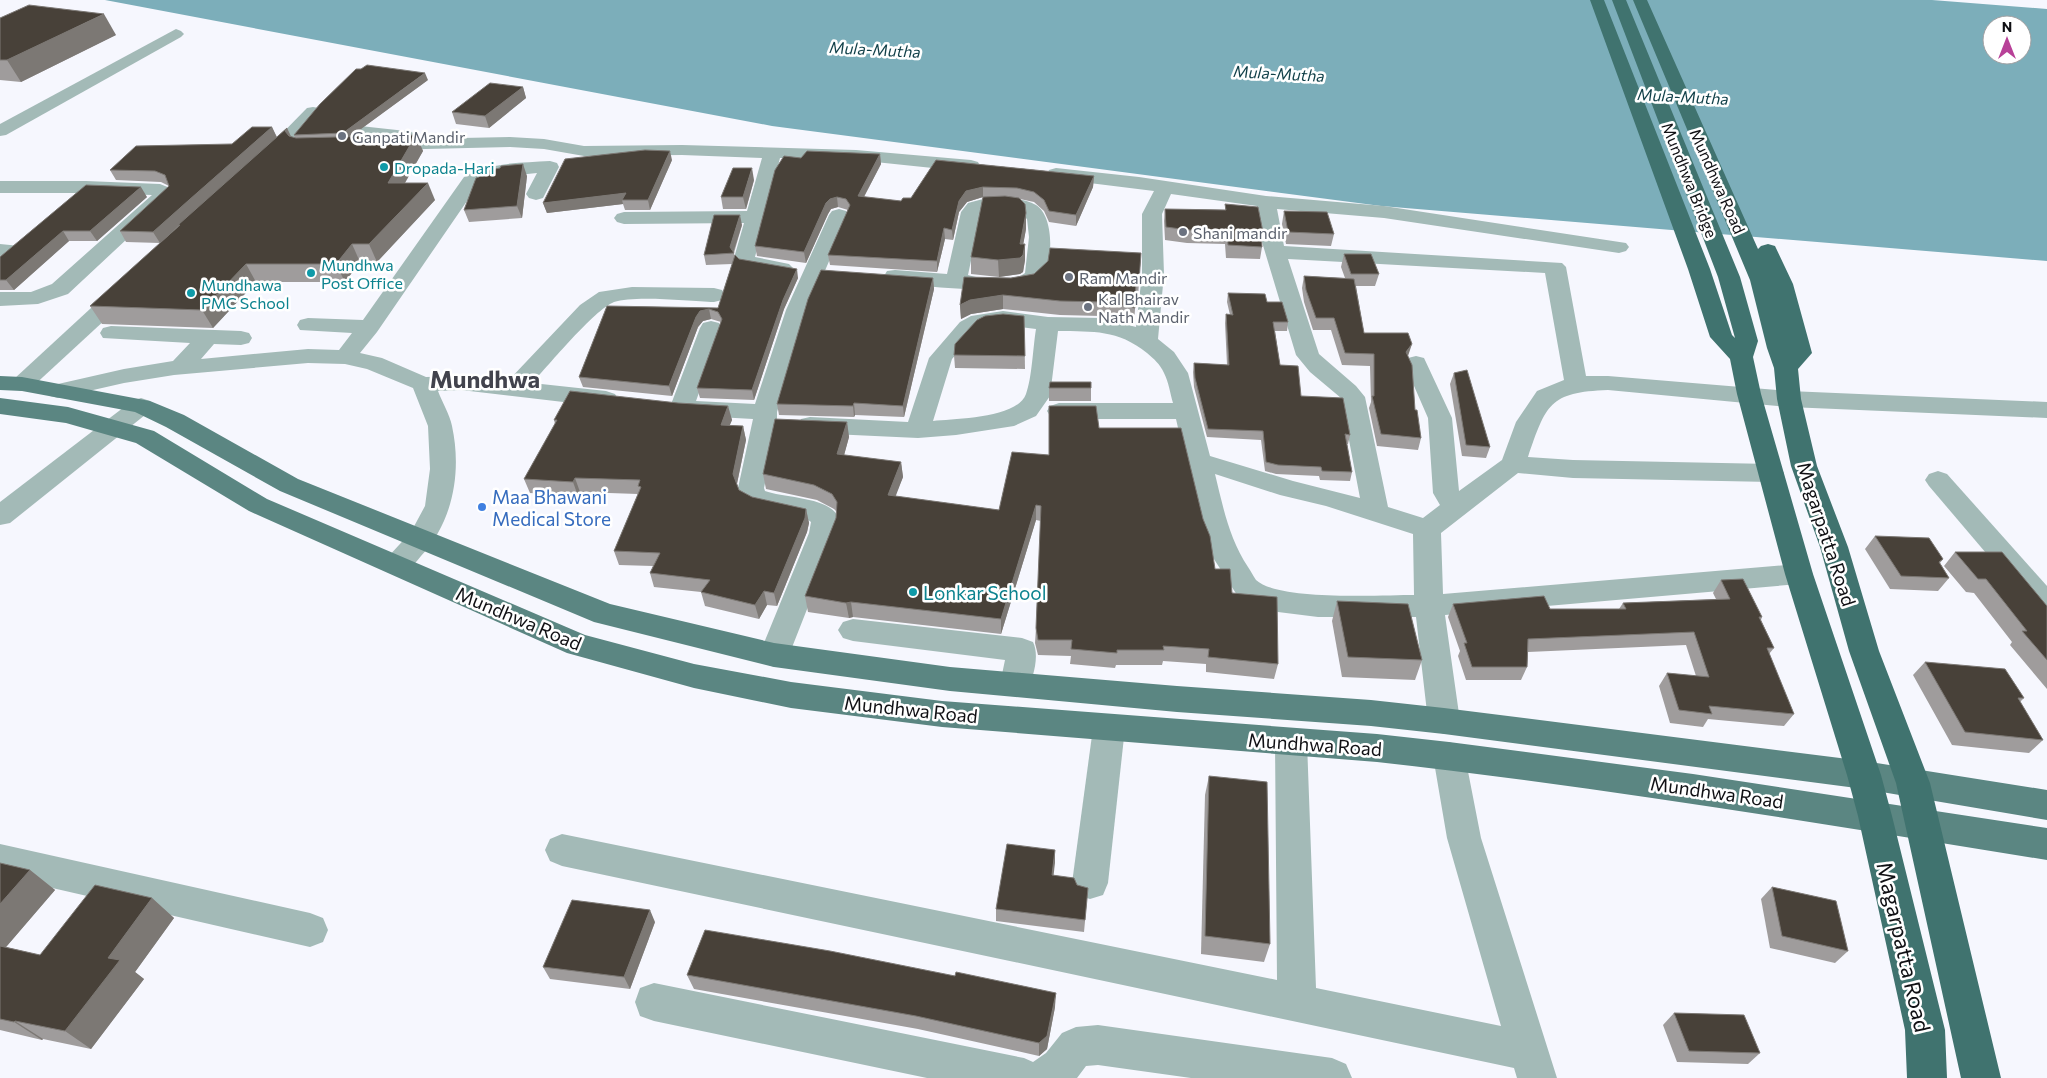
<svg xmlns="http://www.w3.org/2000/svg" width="2047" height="1078" viewBox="0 0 2047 1078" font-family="Commissioner,sans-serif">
<rect width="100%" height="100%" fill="#f6f7fe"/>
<path fill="#7caeba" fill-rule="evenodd" d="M105,0H1932L2047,9V261L1381,206L772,126ZM1992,25H2022V55H1992Z"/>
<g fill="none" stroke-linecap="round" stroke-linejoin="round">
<g fill="#a3bab7" fill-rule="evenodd">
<polygon points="176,29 181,31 184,34 181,37 6,135 0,136 0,124"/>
<path d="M313,107L319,108L322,112C314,123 281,162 270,166C266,168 263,167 258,166L256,162L258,158L307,108Z"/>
<polygon points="351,125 406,131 412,132 415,136 413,139 510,137 544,139 584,146 682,145 856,150 971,160 978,162 980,166 978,170 971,172 856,160 780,158 755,257 789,264 793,268 789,272 782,274 741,267 734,258 744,223 624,224 617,222 614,218 617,214 624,212 747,211 762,158 682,155 584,156 544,149 510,147 383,150 377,149 374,145 377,141 389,139 345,134 342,130 345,126"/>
<path d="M550,161L557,163L559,167L543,198L536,200L529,198L526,194L537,173L498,177L478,185L377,332L360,353L382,358L426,377L461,376L508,381L580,305L599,292L632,287L714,288L722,290L725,295L722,300L714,302C690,301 634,295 614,302C594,310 549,365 532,383L606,391L615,394L618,399L615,404L606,407L461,390L438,391C442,402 450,415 452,426C462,472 453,522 421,556C410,569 406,578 387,572L383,565L387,558L411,532L425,506L430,469L428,426L413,388L367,369L345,364L308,363L174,375L124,383L58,398L50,396L46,391L50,386L58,384L124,369L173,361L190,343L103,338L100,333L103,328L111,326L241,331L249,333L252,338L249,343L241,345L214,344L201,359L308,349L339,350L352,333L300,330L297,325L300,320L308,318L363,320L464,177C490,162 521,163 550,161Z"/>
<path d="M1056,168L1139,177L1266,196L1384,206L1626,243L1629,247L1626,251L1619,253L1384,218L1277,209L1284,246L1562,263L1566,267L1586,376H1608L1789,391L2047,402V418L1789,407L1608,390C1549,392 1546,405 1528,457L1573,460L1771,464L1780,467L1784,473L1780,479L1771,482L1573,478L1518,473L1441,533L1443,594L1799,564L1809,567L1813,574L1809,581L1799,584L1445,615L1460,721L1455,730L1444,734L1433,730L1428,721L1416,617H1318L1278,612L1237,595L1212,556L1202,534L1176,419H1059L1050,416L1047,411L1050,406L1059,403H1173C1170,393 1169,383 1164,373C1160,364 1154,359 1147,353C1117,329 1094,332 1058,331L1050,396L1036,416L1014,426L956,435L918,438L810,433L801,431L798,425L801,419L810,417L908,422L929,358L960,322L971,316L1003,311L1048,317L1101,318L1136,327L1142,274V214L1154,191L1049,178L1047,174L1049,170ZM1171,194L1257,206L1262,242L1296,355L1310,372L1341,398L1360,498L1293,481L1210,456L1188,373L1174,352L1158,339L1164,274L1162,214ZM1288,259L1545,273L1564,380L1537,391L1516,422L1502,460L1459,491L1452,418L1424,358L1416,356L1408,358L1404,363L1428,418L1433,493L1440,505L1423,518L1388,507L1365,397L1356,386L1319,354ZM1003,325L1036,329C1033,347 1032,378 1026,394C1018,418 955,419 933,421L952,359L976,332L985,327ZM1215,474L1280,495L1326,506L1413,534L1414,595C1382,595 1278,601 1256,580C1253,576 1251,571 1248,567C1229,538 1223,507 1215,474Z"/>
<polygon points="0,181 86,181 160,184 170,188 173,196 68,294 38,304 0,306 0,292 31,292 52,284 152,195 86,193 0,193"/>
<path d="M983,199C1000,199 1021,196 1036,205C1056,217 1054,273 1036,285C1020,296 910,286 887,281L884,276L887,271L895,270L947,274L961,212L968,203ZM983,211H1017L1027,219L1029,237L1025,273C1015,282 980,279 968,275L981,213Z"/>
<path d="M839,209L846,211L849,215L808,310L777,412V424L764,488L765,491C784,498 830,497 838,517C839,522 837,528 837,533L789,655L785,663L774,667L763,663L759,655L809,533L811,522L807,519C793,516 754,512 744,503C741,499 739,493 738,488L753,419L682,415L673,412L670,407L700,328L703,323L711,321L719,323L722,328L696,401L755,404L786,310L829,215L832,211Z"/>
<polygon points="0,244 20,246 23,250 20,254 0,256"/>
<polygon points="124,284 132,285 135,290 132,295 30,389 22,391 14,389 10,384 14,379 116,285"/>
<polygon points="141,398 150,401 153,406 150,411 10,523 0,525 0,502 132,401"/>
<polygon points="1938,471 1947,474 2047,586 2047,616 2037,613 1929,486 1925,480 1929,474"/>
<path d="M853,619L1022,638L1033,642C1040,656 1033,679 1026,693L1015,696L1004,693L1000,684L1005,660L853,641L843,638L838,630L843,622Z"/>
<polygon points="1109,715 1120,719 1125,728 1108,883 1103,895 1090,899 1077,895 1072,883 1093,728 1098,719"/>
<polygon points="1291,729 1302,732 1307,742 1316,988 1501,1026 1447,838 1433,756 1437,746 1449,742 1461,746 1465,756 1481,838 1557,1078 1517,1078 1514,1068 562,866 550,861 545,850 550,839 562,834 1277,980 1275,742 1280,732"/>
<polygon points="0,844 310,913 323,918 328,930 323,942 310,947 0,876"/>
<polygon points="654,983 1024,1058 1033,1062 1046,1053 1062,1033 1076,1027 1098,1025 1332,1058 1346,1064 1352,1078 1191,1078 1098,1065 1086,1066 1077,1078 927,1078 654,1021 640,1016 635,1002 640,988"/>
</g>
<g fill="#5b8682" fill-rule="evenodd">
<polygon points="0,376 22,377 150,401 184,415 298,479 610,604 774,643 950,667 1177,686 1371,700 1444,708 1864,761 2047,790 2047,820 1864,789 1444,734 1371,726 1177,712 950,691 774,667 594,622 280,491 166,427 135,412 22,391 0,390"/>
<path d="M0,398L68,407L154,431L267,499L585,635L694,664L791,682L942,701L1377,734L1449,742L1693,774L2047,828V860C1824,824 1601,787 1377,762L942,727L791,708L694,688L567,653L249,511L136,443L66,423L0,414Z"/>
</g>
<g fill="#40736f" fill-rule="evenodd">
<polygon points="1590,0 1604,0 1710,269 1732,335 1735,338 1718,277 1612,0 1626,0 1740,277 1758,341 1753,357 1761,394 1813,574 1881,775 1892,816 1945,1030 1947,1078 1907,1078 1905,1030 1858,816 1847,775 1785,574 1737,394 1730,359 1710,337 1688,269"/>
<polygon points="1633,0 1647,0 1758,249 1761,246 1768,244 1775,246 1793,284 1812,353 1798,369 1801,399 1817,466 1848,547 1879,651 1930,783 2001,1078 1961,1078 1896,783 1849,651 1820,547 1791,466 1777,399 1774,368 1767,348 1750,280"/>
</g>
</g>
<g fill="#9f9c9c">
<polygon points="0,18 116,35 21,82 0,80"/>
<polygon points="428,80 351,136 416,135 423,151 405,183 435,200 377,262 360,262 345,282 256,282 213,328 102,324 90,306 179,227 178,226 160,243 126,242 120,231 169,186 161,182 116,180 110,170 232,144 272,127 277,137 287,128 291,137 295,138 294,135"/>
<polygon points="523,87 526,98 489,128 456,124 452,112"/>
<polygon points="880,154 881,164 864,197 901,201 911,198 936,160 1094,176 1093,187 1076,226 1049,222 1044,211 1034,202 1020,199 1026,213 1026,229 1023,244 1025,260 1023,272 1020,274 999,277 971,274 971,257 983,197 967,202 959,212 953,240 945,239 937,272 830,265 828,255 848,210 838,207 831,209 828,214 806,263 757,256 755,246 801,158"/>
<polygon points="672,160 650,210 625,210 623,204 547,213 543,203"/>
<polygon points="527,176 522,218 469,222 464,210 479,177"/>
<polygon points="754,180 746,209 723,209 721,197"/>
<polygon points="86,185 147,197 97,241 69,241 14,290 0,290 0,257"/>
<polygon points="1225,204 1263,232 1262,241 1262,247 1260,259 1226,258 1225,244 1187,243 1165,240 1164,221 1165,209 1225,210"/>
<polygon points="1284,211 1334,234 1331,246 1286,244 1282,224"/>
<polygon points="742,225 734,253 735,257 739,259 798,278 784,309 754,400 700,398 697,388 721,322 711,319 703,321 698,327 672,396 583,387 579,377 607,306 718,308 732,264 706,265 704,255"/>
<polygon points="1141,253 1138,297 1136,297 1134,322 1101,316 1060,315 1003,309 971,314 961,319 960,305 1011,278"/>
<polygon points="1344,254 1379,274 1375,286 1356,286 1364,333 1408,356 1415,410 1421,438 1418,450 1377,446 1369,408 1371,402 1370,366 1342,365 1331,330 1313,330 1304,302 1302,288 1304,276 1345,278 1341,267"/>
<polygon points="933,278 934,289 904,417 855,415 854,417 779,415 777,404"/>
<polygon points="1228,293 1267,302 1288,322 1287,331 1275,331 1280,365 1301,396 1350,435 1348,444 1347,444 1352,472 1350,481 1320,480 1319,476 1276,474 1265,471 1261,440 1207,437 1194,387 1193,372 1194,363 1227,365 1225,323 1226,314 1230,315 1227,302"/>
<polygon points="1024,316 1025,369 955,368 954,355"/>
<polygon points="1454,373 1490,447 1486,458 1462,456 1450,384"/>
<rect x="1049" y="388" width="42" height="13"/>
<polygon points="678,403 728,406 732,420 729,426 743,426 746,440 737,484 739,490 752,497 806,509 809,523 807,532 777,606 767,605 759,619 705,606 701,592 654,587 650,573 653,566 619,565 614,551 638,494 580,492 578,496 530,493 524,479 555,424 554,420"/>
<polygon points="847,422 849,437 844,455 901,462 903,477 895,496 999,510 1049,455 1099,428 1203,519 1215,569 1232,593 1278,664 1274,679 1206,672 1206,664 1163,661 1162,665 1116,665 1115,668 1070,664 1071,656 1038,655 1035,643 1036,628 1041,521 1036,520 1001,634 853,617 849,618 808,612 805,596 836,518 837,512 834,509 817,500 766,489 763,474"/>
<polygon points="1875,536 1943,559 1940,563 1949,578 1938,591 1890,589 1865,549"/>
<polygon points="1955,552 2047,606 2047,689 2010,645 2012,642 1974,593 1966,592 1944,566"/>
<polygon points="1721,580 1762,617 1761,620 1774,648 1769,654 1794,714 1784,726 1708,719 1703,727 1670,723 1659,686 1667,673 1696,676 1686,645 1528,652 1527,667 1521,680 1466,680 1458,656 1460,651 1448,617 1453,604 1550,609 1619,609 1623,603 1716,599 1713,593"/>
<polygon points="1337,601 1422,660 1415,680 1342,677 1332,621"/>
<polygon points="1925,662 2024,698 2020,702 2043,740 2029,753 1952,745 1913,675"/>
<polygon points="1209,776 1270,944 1264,962 1201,954 1205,795"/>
<polygon points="1055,850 1053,875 1087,900 1084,932 996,921 996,909"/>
<polygon points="0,863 30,870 55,890 6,947 40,955 152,898 174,918 135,972 144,979 91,1049 43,1039 42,1040 0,1030"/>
<polygon points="1772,887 1848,951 1835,963 1770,948 1761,899"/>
<polygon points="655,922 630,989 550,979 543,967"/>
<polygon points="687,975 1055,1007 1047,1049 1039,1056 918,1029 694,989"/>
<polygon points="1674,1013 1760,1053 1748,1064 1677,1062 1663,1025"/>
</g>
<g fill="#7c7874">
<polygon points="104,14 116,35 21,82 7,60"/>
<polygon points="425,73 428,80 346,140 343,133"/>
<polygon points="523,87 526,98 489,128 485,116"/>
<polygon points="272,127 277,138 195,211 160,243 153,232 189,200"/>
<polygon points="287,128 295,145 285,131"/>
<polygon points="416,135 423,151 395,200 388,183"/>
<polygon points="670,151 672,160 650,210 648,200"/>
<polygon points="880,154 881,164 859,206 858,196"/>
<polygon points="523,164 527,176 522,218 517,206"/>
<polygon points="752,168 754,180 746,209 743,197"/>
<polygon points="1094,176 1093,187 1076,226 1076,215"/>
<polygon points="428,183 435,200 377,262 369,244"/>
<polygon points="141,187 147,197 97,241 90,231"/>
<polygon points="983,187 983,197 967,202 959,212 953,240 952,230 959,201 966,191"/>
<polygon points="626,193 622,200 623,204 547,213 543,203"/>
<polygon points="837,197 838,207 831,209 828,214 806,263 804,252 826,203 830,199"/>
<polygon points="1026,213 1026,229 1021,257 1025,244 1025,260 1023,272 1020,274 999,277 998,260 1020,244"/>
<polygon points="740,215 742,225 733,253 730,247"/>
<polygon points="944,228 945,239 937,272 937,261"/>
<polygon points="63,231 69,241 14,290 6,280"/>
<polygon points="352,244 360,262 345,282 336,264"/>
<polygon points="246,264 256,282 213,328 202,310"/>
<polygon points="797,269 798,278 784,309 754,400 752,390 783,300"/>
<polygon points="933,278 934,289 904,417 903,406"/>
<polygon points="1003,295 1003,309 971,314 961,319 960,305 970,300"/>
<polygon points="709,309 711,319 703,321 698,327 672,396 669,386 696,317 700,311"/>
<polygon points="1412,344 1408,356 1402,364 1406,352"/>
<polygon points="854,403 855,415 854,417 853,406"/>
<polygon points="728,406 732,420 724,439 721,425"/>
<polygon points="847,422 849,437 840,470 837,454"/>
<polygon points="743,426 746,440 736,488 733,474"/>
<polygon points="901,462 903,477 890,511 888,495"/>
<polygon points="575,478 580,492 578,496 573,482"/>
<polygon points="1036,505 1036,520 1001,634 1001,619"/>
<polygon points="806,509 809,523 807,532 777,606 774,593"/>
<polygon points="764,591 767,605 759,619 755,605"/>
<polygon points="851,602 853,617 849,618 846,603"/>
<polygon points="1055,850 1055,863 1052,888 1052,875"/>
<polygon points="30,870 55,890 0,954 0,904"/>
<polygon points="152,898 174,918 135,972 144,979 91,1049 65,1031 108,958"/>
<polygon points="650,910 655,922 630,989 624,977"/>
<polygon points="1056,993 1055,1007 1047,1049 1039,1056 1039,1043"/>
<polygon points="15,1021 43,1039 42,1040 14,1022"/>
</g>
<g fill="#484139" stroke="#7c7874">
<polygon points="29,5 104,14 7,60 0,60 0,18"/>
<polygon points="367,65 425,73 343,133 294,135 320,104 356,69 361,69"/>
<polygon points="490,83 523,87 485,116 452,112"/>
<polygon points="252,127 272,127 189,200 153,232 120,231 169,186 165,175 155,171 110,170 136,146 232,144"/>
<polygon points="287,128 285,131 289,136 296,138 416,135 388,183 428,183 369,244 352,244 336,264 246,264 202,310 90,306 180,225 178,225"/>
<polygon points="645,150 670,151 648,200 622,200 626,193 543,203 565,159"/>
<polygon points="807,151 880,154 858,196 901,201 903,198 911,198 936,160 1094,176 1076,215 1049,211 1044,200 1034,192 1017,188 983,187 966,191 959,201 952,230 944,228 937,261 828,255 850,205 846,199 837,197 830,199 826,203 804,252 755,246 775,170 784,156 801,158"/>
<polygon points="523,164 517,206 464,210 476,178 479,177 480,172 500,168 501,166"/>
<polygon points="733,168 752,168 743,197 721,197"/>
<polygon points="86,185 141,187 90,231 63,231 6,280 0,280 0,257"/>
<polygon points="1005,196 1019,198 1025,204 1026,213 1020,244 1025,244 1023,255 1020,258 998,260 971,257 983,197"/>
<polygon points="1225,204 1258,207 1263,232 1261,232 1262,247 1228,245 1227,231 1188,230 1166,227 1165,209 1226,210"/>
<polygon points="1284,211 1327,212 1334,234 1288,232"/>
<polygon points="714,215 740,215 730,247 734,253 704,255"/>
<polygon points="1050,248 1141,253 1139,282 1136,282 1135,308 1102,302 1060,301 1003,295 970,300 960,305 964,277 1011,278 1034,274 1048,261"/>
<polygon points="1344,254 1371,254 1379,274 1351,274"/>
<polygon points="735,255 739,259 797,269 783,300 752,390 697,388 722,319 718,312 709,309 700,311 696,317 669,386 579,377 607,306 718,308"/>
<polygon points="821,270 933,278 903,406 854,403 853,406 777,404 808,299"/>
<polygon points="1304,276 1354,279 1364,333 1408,333 1412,344 1406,352 1412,365 1415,410 1417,410 1421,438 1381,434 1372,396 1374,396 1374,354 1345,353 1334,318 1316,318 1306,290"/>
<polygon points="1228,293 1265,294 1267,302 1282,302 1288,322 1273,322 1280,365 1298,366 1301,396 1343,398 1350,435 1345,434 1352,472 1322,471 1321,467 1278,465 1266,462 1263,431 1208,429 1195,378 1194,363 1229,365 1226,314 1233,315"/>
<polygon points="1003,314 1024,316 1025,356 954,355 955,344 977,320 985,316"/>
<polygon points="1467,370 1490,447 1466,445 1454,373"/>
<polygon points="1050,382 1091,382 1091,388 1049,388"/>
<polygon points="570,391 678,403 728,406 721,425 743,426 733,474 739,490 752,497 806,509 805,518 774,593 764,591 755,605 701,592 710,580 650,573 660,553 614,551 641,487 638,486 640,480 575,478 573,482 524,479 557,420 554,420"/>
<polygon points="1049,406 1096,406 1099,428 1181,428 1203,519 1210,536 1215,569 1230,569 1232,593 1277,597 1278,664 1208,657 1209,649 1163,646 1164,650 1117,650 1117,653 1071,649 1072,640 1038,640 1036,628 1041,506 1036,505 1001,619 851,602 846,603 805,596 836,518 837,502 832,494 814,485 763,474 775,419 847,422 837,454 901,462 888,495 999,510 1012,452 1049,455"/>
<polygon points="1875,536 1929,538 1943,559 1939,562 1949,578 1901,576"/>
<polygon points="1955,552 2002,552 2047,606 2047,660 2022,631 2027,631 1986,579 1978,579"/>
<polygon points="1743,579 1762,617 1759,617 1774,648 1767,648 1794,714 1709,706 1712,714 1679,710 1667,673 1709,677 1694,632 1528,639 1527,667 1472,667 1464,643 1467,643 1453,604 1544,596 1550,609 1626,609 1623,603 1730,599 1721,580"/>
<polygon points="1337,601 1408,604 1422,660 1348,657"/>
<polygon points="1925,662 2005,669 2024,698 2018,698 2043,740 1965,732"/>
<polygon points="1209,776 1267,782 1270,944 1205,936"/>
<polygon points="1007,844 1055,850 1052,875 1074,878 1077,885 1088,888 1085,920 996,909"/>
<polygon points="0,863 30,870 0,904"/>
<polygon points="95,885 152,898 108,958 120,960 65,1031 15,1021 14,1022 0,1019 0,946 40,955"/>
<polygon points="1772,887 1836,901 1848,951 1782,936"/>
<polygon points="572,900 650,910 624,977 543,967"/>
<polygon points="705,930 830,951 955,976 956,972 1056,993 1047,1036 1039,1043 916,1016 687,975"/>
<polygon points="1674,1013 1744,1015 1760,1053 1689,1051"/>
</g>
<g fill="#6b7280" stroke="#fff" stroke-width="2">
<circle cx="342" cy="136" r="5"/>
<circle cx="1183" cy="232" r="5"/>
<circle cx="1069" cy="277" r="5"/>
<circle cx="1088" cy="307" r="5"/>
</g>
<g fill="#0f9aa8" stroke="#fff" stroke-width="2">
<circle cx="384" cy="167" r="5"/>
<circle cx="311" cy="273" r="5"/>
<circle cx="191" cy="293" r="5"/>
<circle cx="913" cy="592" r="5"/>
</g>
<circle fill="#3f7fe0" stroke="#fff" stroke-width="2" cx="482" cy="507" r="5"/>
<g text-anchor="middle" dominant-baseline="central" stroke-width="5" stroke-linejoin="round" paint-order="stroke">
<g font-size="16" font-style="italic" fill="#103f48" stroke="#fff">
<text transform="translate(875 49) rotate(3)">Mula-Mutha</text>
<text transform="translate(1279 73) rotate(3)">Mula-Mutha</text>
<text transform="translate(1683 96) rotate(3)">Mula-Mutha</text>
</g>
<g font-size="16" fill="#5b616d" stroke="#fff" text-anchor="start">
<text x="352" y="136">Ganpati Mandir</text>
<text x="1193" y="232">Shani mandir</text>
<text x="1079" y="277">Ram Mandir</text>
<text x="1098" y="298">Kal Bhairav<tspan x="1098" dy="18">Nath Mandir</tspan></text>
</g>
<g font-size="16" fill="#0d838f" stroke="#fff" text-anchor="start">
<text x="394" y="167">Dropada-Hari</text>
<text x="321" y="264">Mundhwa<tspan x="321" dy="18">Post Office</tspan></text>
<text x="201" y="284">Mundhawa<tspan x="201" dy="18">PMC School</tspan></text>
</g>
<g font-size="16" fill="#101014" stroke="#fff">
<text transform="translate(1690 180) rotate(68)">Mundhwa Bridge</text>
<text transform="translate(1718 181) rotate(66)">Mundhwa Road</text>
</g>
<g font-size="19" fill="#366cbe" stroke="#fff" text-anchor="start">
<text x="492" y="496">Maa Bhawani<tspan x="492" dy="22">Medical Store</tspan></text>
</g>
<g font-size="19" fill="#101014" stroke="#fff">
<text transform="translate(1827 534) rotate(72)">Magarpatta Road</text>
<text transform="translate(519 618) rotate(23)">Mundhwa Road</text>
<text transform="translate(911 709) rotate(6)">Mundhwa Road</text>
<text transform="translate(1315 744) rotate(4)">Mundhwa Road</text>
<text transform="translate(1717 792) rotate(8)">Mundhwa Road</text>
</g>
<g font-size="19" fill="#0d838f" stroke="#fff" text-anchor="start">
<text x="923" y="592">Lonkar School</text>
</g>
<g font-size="22" fill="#101014" stroke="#fff">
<text transform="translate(1904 947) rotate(77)">Magarpatta Road</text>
</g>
<g font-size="24" font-weight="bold" fill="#42434d" stroke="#fff">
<text x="485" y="378">Mundhwa</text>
</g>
</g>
<g transform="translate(2007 40)"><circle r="24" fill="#ffffff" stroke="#9f9fa1"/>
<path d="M0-4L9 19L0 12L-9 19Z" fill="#b84198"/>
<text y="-8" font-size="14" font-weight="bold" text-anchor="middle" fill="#101014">N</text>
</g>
</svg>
